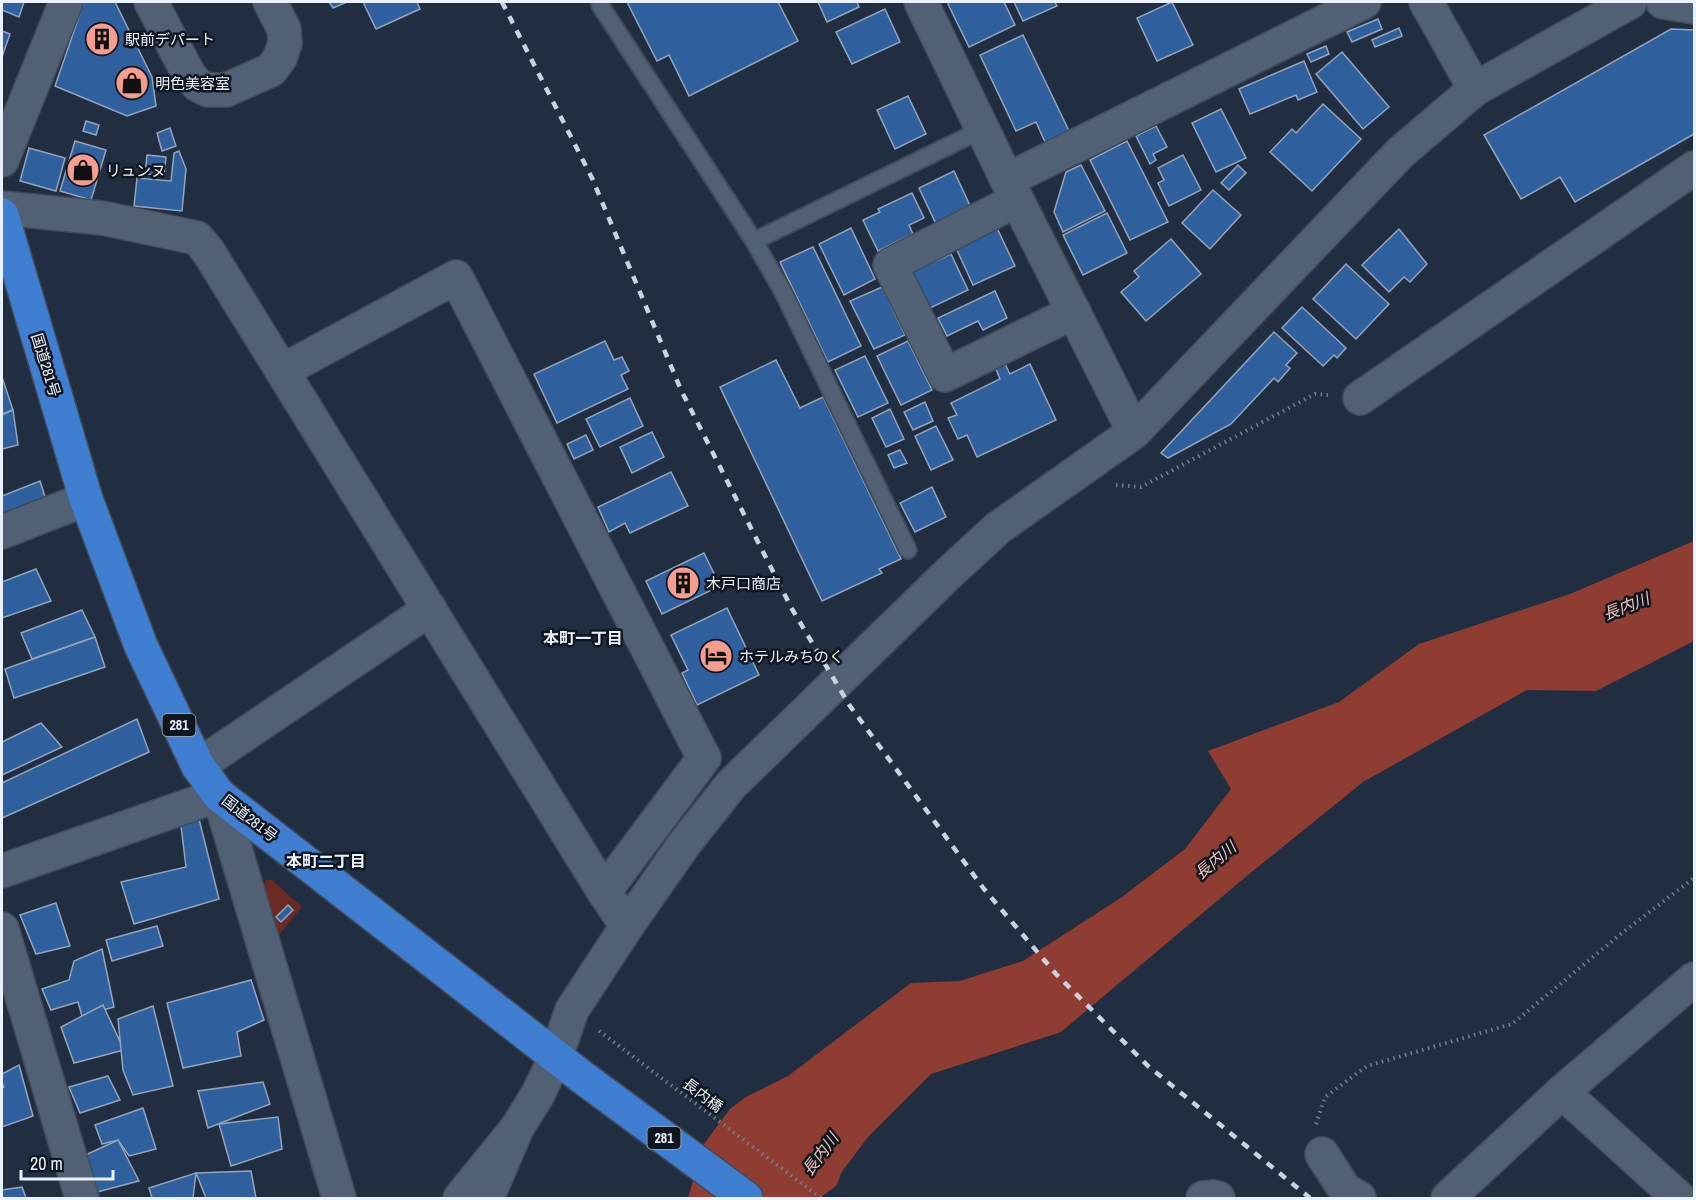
<svg xmlns="http://www.w3.org/2000/svg" width="1696" height="1200" viewBox="0 0 1696 1200" font-family="'Archivo Narrow','Noto Sans JP',sans-serif">
<rect width="100%" height="100%" fill="#212e41"/>
<polygon fill="#6a2921" points="266,880 272,880 302,907 277,937 263,886"/>
<polygon fill="#8f3d32" points="1694,541 1694,641 1596,691 1527,690 1363,782 1248,875 1061,1032 931,1074 868,1137 841,1173 837,1185 820,1198 688,1198 704,1144 730,1109 746,1097 788,1076 911,983 960,981 1023,961 1122,897 1185,849 1231,789 1208,751 1339,702 1419,644 1570,594"/>
<g fill="#305f9e" stroke="#94a4bb" stroke-width="1.5">
<polygon points="2,2 24,2 19,17 2,10"/>
<polygon points="84,2 115,2 152,77 156,106 127,116 55,86"/>
<polygon points="329,2 347,2 333,8"/>
<polygon points="363,2 417,2 420,9 376,29"/>
<polygon points="627,2 778,2 798,41 689,96 669,55 657,61"/>
<polygon points="818,2 857,2 859,7 827,22"/>
<polygon points="947,2 1004,2 1015,25 969,47"/>
<polygon points="1014,2 1055,2 1057,6 1023,21"/>
<polygon points="1172,2 1193,45 1157,61 1137,18"/>
<polygon points="885,9 900,42 852,64 836,32"/>
<polygon points="1378,19 1382,29 1352,42 1347,32"/>
<polygon points="1399,28 1402,36 1375,47 1372,40"/>
<polygon points="1671,29 1694,30 1694,134 1575,202 1560,177 1521,199 1484,135"/>
<polygon points="2,31 10,34 2,57"/>
<polygon points="1023,35 1069,131 1045,142 1036,122 1016,131 980,55"/>
<polygon points="1326,46 1329,54 1311,62 1307,54"/>
<polygon points="1342,52 1389,107 1363,129 1316,74"/>
<polygon points="1304,61 1317,92 1298,100 1296,95 1250,114 1239,89"/>
<polygon points="908,96 926,134 895,149 877,110"/>
<polygon points="1323,104 1361,139 1312,191 1270,152 1292,129 1296,133"/>
<polygon points="1221,109 1246,158 1216,172 1192,123"/>
<polygon points="86,121 99,125 96,135 83,131"/>
<polygon points="1156,126 1167,147 1153,154 1156,160 1150,164 1136,136"/>
<polygon points="170,128 176,146 162,151 157,133"/>
<polygon points="75,141 106,150 91,200 60,191"/>
<polygon points="1127,141 1168,222 1130,240 1090,160"/>
<polygon points="29,148 65,158 56,191 20,181"/>
<polygon points="179,151 186,169 182,211 134,206 137,178 171,181 174,153"/>
<polygon points="147,155 166,157 164,175 145,174"/>
<polygon points="1183,155 1201,190 1169,206 1158,183 1164,180 1158,168"/>
<polygon points="1081,165 1105,211 1063,232 1054,212 1066,172"/>
<polygon points="1238,165 1246,173 1229,190 1221,183"/>
<polygon points="954,171 972,210 937,226 919,188"/>
<polygon points="1213,190 1241,215 1210,249 1182,223"/>
<polygon points="912,193 924,218 909,225 913,234 878,251 863,220 880,212 878,209"/>
<polygon points="1107,213 1127,253 1083,275 1063,235"/>
<polygon points="851,228 875,279 844,295 819,244"/>
<polygon points="997,228 1015,266 973,285 956,248"/>
<polygon points="1399,229 1427,264 1410,282 1404,277 1389,292 1362,265"/>
<polygon points="1171,239 1201,274 1146,321 1121,292 1139,277 1134,271"/>
<polygon points="813,247 861,346 828,362 780,262"/>
<polygon points="951,254 968,290 930,308 912,272"/>
<polygon points="1346,264 1389,304 1356,339 1313,299"/>
<polygon points="882,287 905,335 874,349 850,301"/>
<polygon points="995,291 1007,318 983,330 978,321 947,336 938,318"/>
<polygon points="1302,307 1346,348 1337,358 1334,355 1323,366 1282,328"/>
<polygon points="1274,332 1297,353 1286,365 1290,368 1278,382 1274,378 1231,424 1168,458 1161,453"/>
<polygon points="605,341 614,360 622,357 629,371 621,375 628,389 557,423 534,374"/>
<polygon points="908,341 932,390 901,405 877,356"/>
<polygon points="865,356 888,403 858,417 835,370"/>
<polygon points="776,360 800,408 823,397 901,559 879,569 882,573 822,601 720,387"/>
<polygon points="1005,364 1010,374 1030,364 1056,420 977,457 967,435 958,439 948,418 957,415 951,403 1000,379 996,369"/>
<polygon points="3,380 13,410 2,414 2,381"/>
<polygon points="630,398 643,426 600,447 586,419"/>
<polygon points="925,402 933,421 913,430 904,412"/>
<polygon points="890,409 904,439 886,447 872,418"/>
<polygon points="13,410 18,445 2,449 2,415"/>
<polygon points="936,426 953,460 931,470 915,436"/>
<polygon points="652,432 664,457 632,473 620,447"/>
<polygon points="586,435 593,450 574,459 567,444"/>
<polygon points="900,450 907,463 894,468 888,455"/>
<polygon points="671,472 688,506 630,533 625,523 609,532 598,507"/>
<polygon points="40,481 47,503 2,522 2,496"/>
<polygon points="932,487 946,517 915,532 900,503"/>
<polygon points="704,553 720,586 662,614 646,581"/>
<polygon points="36,569 51,601 2,618 2,582"/>
<polygon points="727,608 759,675 697,705 682,673 688,670 671,635"/>
<polygon points="82,610 95,637 32,659 21,633"/>
<polygon points="95,637 105,667 14,698 5,669"/>
<polygon points="137,719 149,752 2,818 2,783"/>
<polygon points="41,723 62,747 2,775 2,742"/>
<polygon points="199,819 219,899 134,924 121,882 186,867 181,826"/>
<polygon points="56,903 70,946 36,954 20,915"/>
<polygon points="288,905 293,910 281,922 276,917"/>
<polygon points="157,926 163,946 112,961 106,940"/>
<polygon points="102,949 114,1007 82,1016 78,1002 51,1010 42,989 69,980 74,961"/>
<polygon points="251,980 264,1020 237,1032 241,1056 183,1068 167,1003"/>
<polygon points="103,1005 124,1050 74,1063 61,1027"/>
<polygon points="153,1006 173,1086 133,1095 123,1070 118,1019"/>
<polygon points="19,1065 33,1116 2,1127 2,1088 4,1087 2,1083 2,1074"/>
<polygon points="108,1076 120,1100 80,1113 69,1087"/>
<polygon points="263,1082 270,1104 208,1128 198,1091"/>
<polygon points="143,1108 156,1149 129,1156 118,1140 102,1144 95,1125"/>
<polygon points="278,1117 282,1149 231,1166 219,1124"/>
<polygon points="118,1140 139,1181 93,1193 81,1157"/>
<polygon points="251,1171 256,1198 206,1198 196,1173"/>
<polygon points="196,1173 193,1198 152,1198 149,1188"/>
<polygon points="22,1187 26,1198 2,1198 2,1190"/>
</g>
<g fill="none" stroke-linecap="round" stroke-linejoin="round">
<g stroke="#404b5b" stroke-width="20">
<g id="service">
<polyline points="600,5 754,241 783,292 908,550"/>
<polyline points="754,241 983,129"/>
</g>
</g>
<g stroke="#404b5b" stroke-width="36">
<g id="minor">
<polyline points="151,2 189,75 198,85 208,90 226,90 271,70 280,58 285,43 284,29 270,2"/>
<polyline points="1426,2 1475,89"/>
<polyline points="1663,2 1694,7"/>
<polyline points="2,160 66,2"/>
<polyline points="1007,180 1364,2"/>
<polyline points="1017,200 890,265 945,375 1074,312"/>
<polyline points="2,208 102,218 197,238 208,251 604,892 627,926"/>
<polyline points="282,371 456,277 704,758 604,892"/>
<polyline points="1360,398 1694,168"/>
<polyline points="2,532 86,499"/>
<polyline points="198,766 430,609"/>
<polyline points="2,871 219,795 339,1198"/>
<polyline points="2,929 82,1198"/>
<polyline points="1562,1092 1679,1198"/>
<polyline points="1322,1154 1345,1190 1359,1198"/>
<polyline points="487,1198 517,1128 538,1094 556,1056 572,1010 627,926 685,843 731,785 948,574 998,528 1134,432"/>
<polyline points="1203,1198 1214,1197 1218,1198"/>
<polyline points="1448,1198 1562,1092 1694,979"/>
</g>
</g>
<g stroke="#404b5b" stroke-width="36">
<g id="tertiary">
<polyline points="921,2 1007,180 1134,432 1400,153 1475,89 1630,2"/>
<polyline points="460,1198 517,1128"/>
</g>
</g>
<g stroke="#404b5b" stroke-width="36">
<polyline id="trunk" points="2,215 86,499 141,646 198,766 219,795 582,1077 746,1198"/>
</g>
<g stroke="#747f8f" stroke-width="4" stroke-dasharray="1.5 4.5" stroke-linecap="butt">
<polyline points="1116,485 1141,487 1315,394 1328,395"/>
<polyline points="599,1031 821,1198"/>
<polyline points="1316,1124 1325,1097 1367,1066 1512,1024 1622,933 1694,878"/>
</g>
<use href="#service" stroke="#516075" stroke-width="16"/>
<use href="#minor" stroke="#516075" stroke-width="33"/>
<use href="#tertiary" stroke="#516075" stroke-width="33"/>
<use href="#trunk" stroke="#407ed1" stroke-width="33"/>
<polyline stroke="#cad4e1" stroke-width="4.5" stroke-dasharray="8 8" stroke-linecap="butt" points="502,2 592,178 681,390 792,609 850,706 984,889 1056,974 1148,1066 1310,1198"/>
</g>
<defs>
<g id="building-disc" transform="scale(1.725)"><circle r="9.5" fill="#f59d8e" stroke="#10161f"/><path d="M-4-6H4V6H1V3H-1V6H-4ZM-2.5-4.3h1.7v1.8h-1.7ZM.8-4.3h1.7v1.8H.8ZM-2.5-1h1.7V.8h-1.7ZM.8-1h1.7V.8H.8Z" fill="#111"/></g>
<g id="shop-disc" transform="scale(1.725)"><circle r="9.5" fill="#f59d8e" stroke="#10161f"/><path d="M-5-2.5h2.3a2.7 3.5 0 0 1 5.4 0H5L5.5 6h-11ZM-1.5-2.5h3a1.5 2.3 0 0 0-3 0Z" fill="#111"/></g>
<g id="hotel-disc" transform="scale(1.725)"><circle r="9.5" fill="#f59d8e" stroke="#10161f"/><path d="M-6-4.5h1.5V1H6V5H4.5V3h-9V5H-6ZM-4 0a1.8 1.8 0 1 1 3.6 0ZM.5 0V-2.5h3Q6-2.5 6 0Z" fill="#111"/></g>
</defs>
<g fill-rule="evenodd">
<use href="#building-disc" x="102" y="39"/>
<use href="#shop-disc" x="132" y="83"/>
<use href="#shop-disc" x="83" y="170"/>
<use href="#building-disc" x="683" y="583"/>
<use href="#hotel-disc" x="716" y="656"/>
</g>
<g text-anchor="middle" dominant-baseline="central" stroke-width="5" stroke-linejoin="round" paint-order="stroke">
<g fill="#10161f" stroke="#a8b0bb" stroke-width="1.5">
<rect x="162.5" y="714" width="33" height="22" rx="4.5"/>
<rect x="647.5" y="1127" width="33" height="22" rx="4.5"/>
</g>
<g font-size="14" font-weight="bold" fill="#e9f2fe">
<text x="179" y="725">281</text>
<text x="664" y="1138">281</text>
</g>
<g font-size="15" fill="#e9f2fe" stroke="#10161f" text-anchor="start">
<text x="125" y="39">駅前デパート</text>
<text x="155" y="83">明色美容室</text>
<text x="106" y="170">リュンヌ</text>
<text x="706" y="583">木戸口商店</text>
<text x="739" y="656">ホテルみちのく</text>
</g>
<g font-size="15" fill="#e9f2fe" stroke="#10161f">
<text transform="translate(46 365) rotate(73)">国道281号</text>
<text transform="translate(250 818) rotate(38)">国道281号</text>
<text transform="translate(703 1095) rotate(37)">長内橋</text>
</g>
<g font-size="16" font-style="italic" fill="#f6c5bc" stroke="#10161f">
<text transform="translate(1626 606) rotate(-21)">長内川</text>
<text transform="translate(1215 860) rotate(-40)">長内川</text>
<text transform="translate(820 1154) rotate(-53)">長内川</text>
</g>
<g font-size="16" font-weight="bold" fill="#e9f2fe" stroke="#10161f">
<text x="583" y="638">本町一丁目</text>
<text x="326" y="861">本町二丁目</text>
</g>
</g>
<rect width="1696" height="1200" fill="none" stroke="#e9f2fe" stroke-width="6"/>
<path d="M21 1170v9h92v-9" fill="none" stroke="#e9f2fe" stroke-width="3"/>
<text x="30" y="1170" font-size="18" fill="#e9f2fe" stroke="#10161f" stroke-width="4.5" paint-order="stroke">20 m</text>
</svg>
